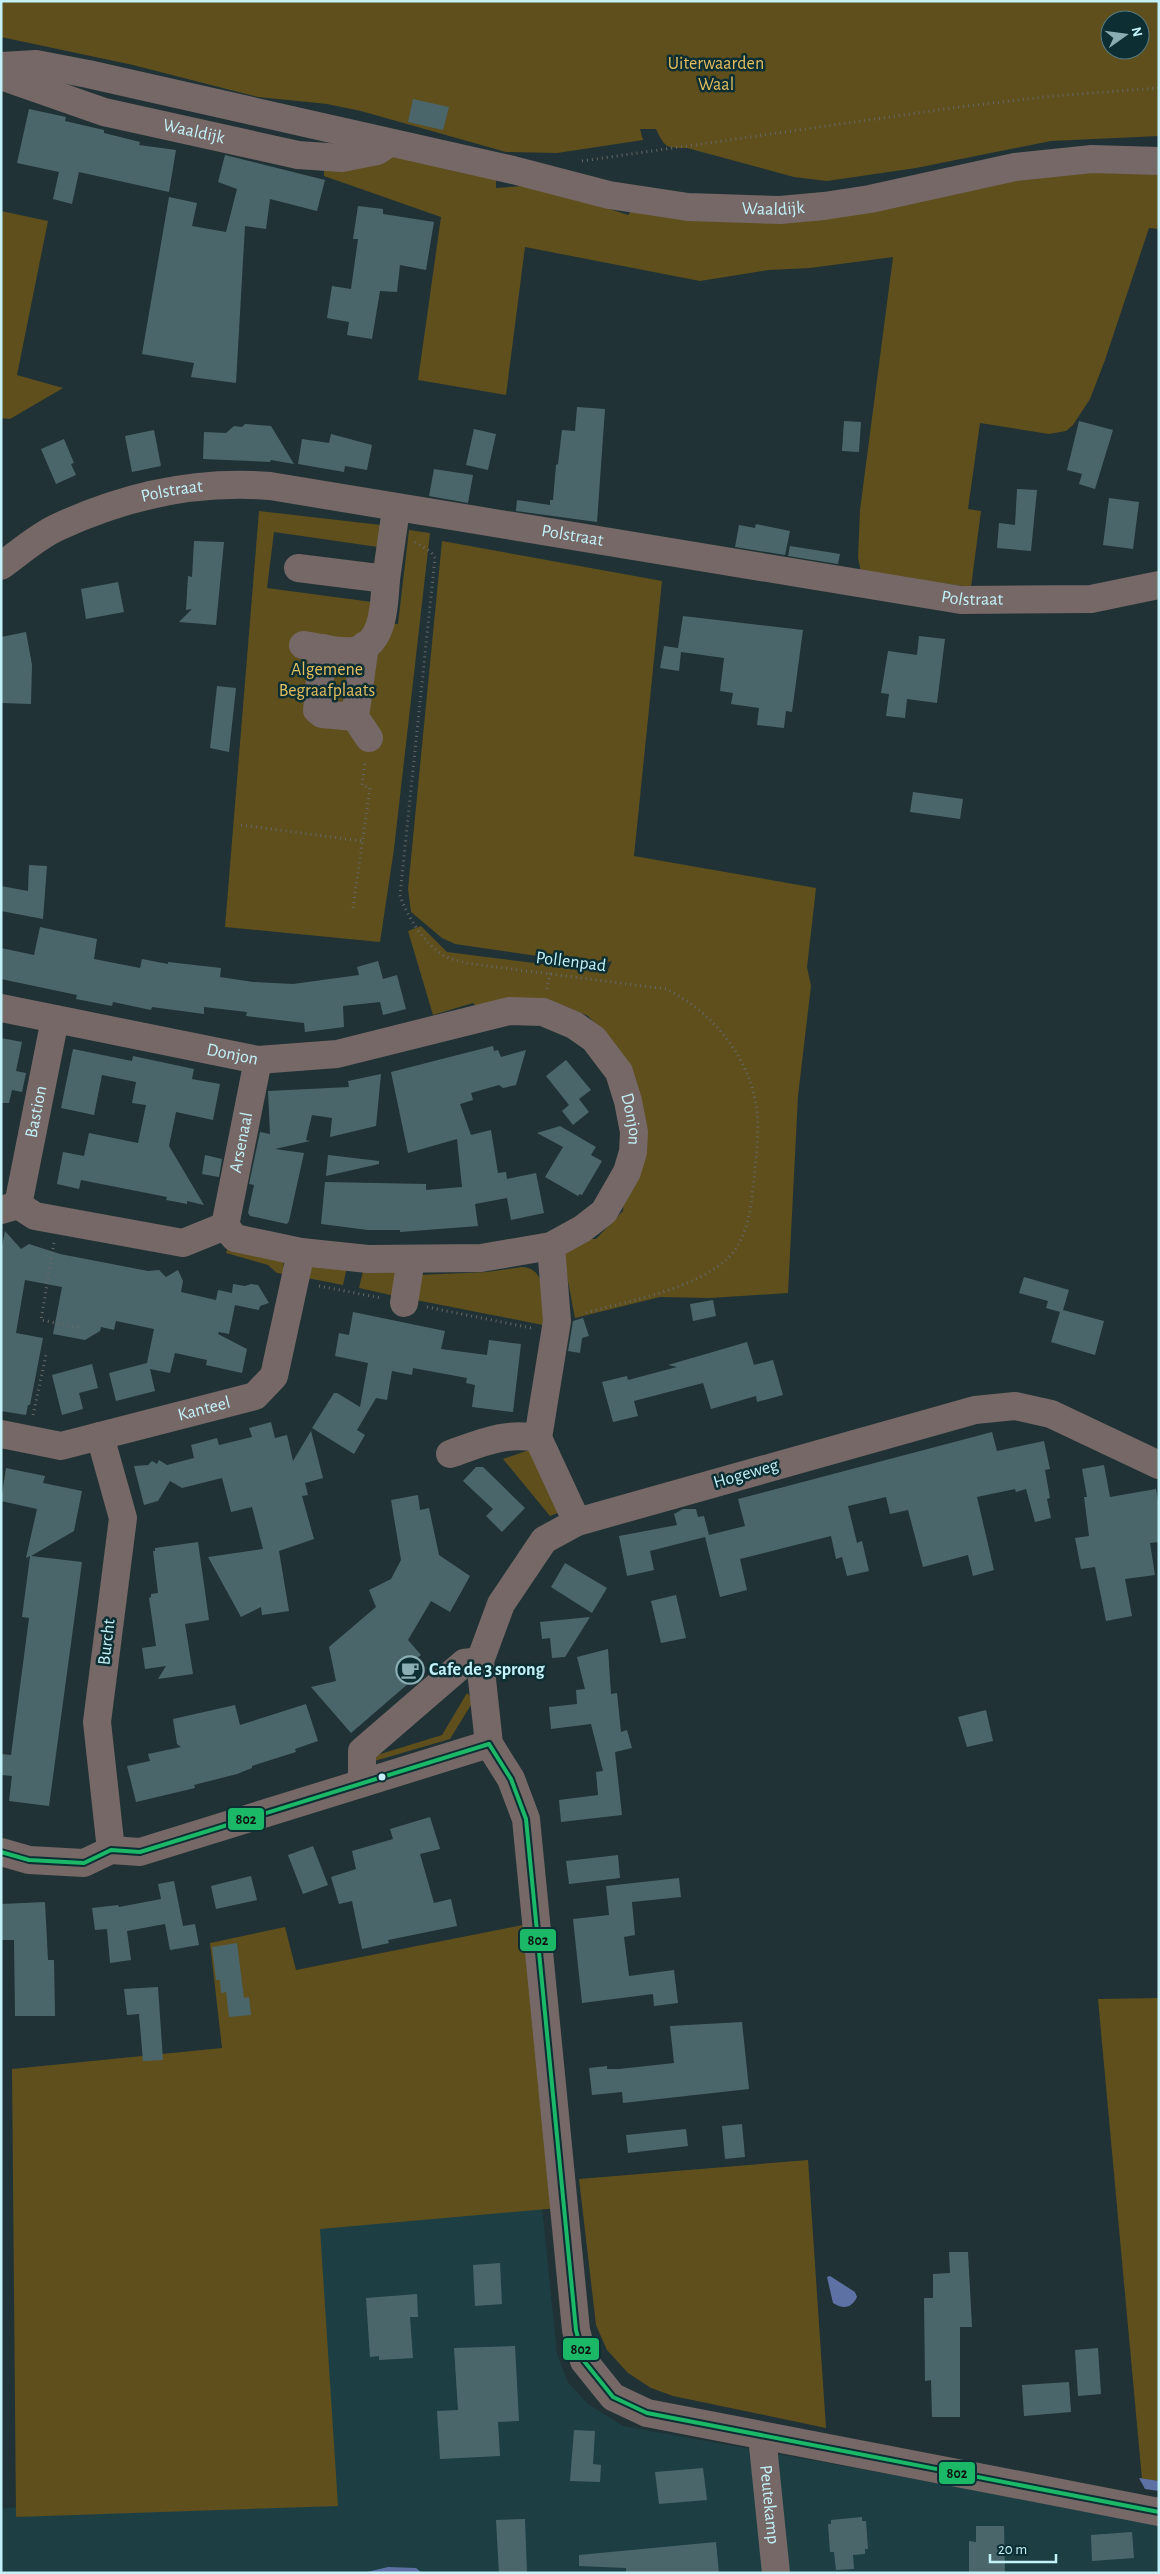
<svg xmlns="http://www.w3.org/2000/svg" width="1160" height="2574" viewBox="0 0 1160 2574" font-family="'Alegreya Sans',sans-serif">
<rect width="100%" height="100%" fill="#203235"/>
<polygon fill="#1d3f44" points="541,2197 557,2354 567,2381 588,2404 623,2426 1159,2523 1159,2573 1,2573 1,2508 325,2495 313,2221"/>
<g fill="#5e4f1d" fill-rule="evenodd">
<path d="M1,1H1159V136L1051,141L916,168L827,181L794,177L687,148C666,148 665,148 656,129H640L643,140L557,153L506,152L361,111L327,104L258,97L133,65L1,37ZM1110,20H1140V50H1110Z"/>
<polygon points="395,155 496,173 496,188 537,185 628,215 635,206 654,209 990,178 1159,168 1159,229 1149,228 1105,360 1090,399 1073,425 1066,431 1049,434 980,423 968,509 981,511 971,587 861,572 858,558 860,510 893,257 810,268 769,270 700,281 525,247 506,395 418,380 441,217 324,176 324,162"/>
<polygon points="1,211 48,221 17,375 63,388 10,419 1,418"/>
<polygon points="259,511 381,525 378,547 274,532 267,588 372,602 371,621 398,624 409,530 430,533 394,849 380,942 225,927"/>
<polygon points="442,541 662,581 634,856 816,888 807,967 811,986 798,1096 788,1293 710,1298 660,1297 575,1318 567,1276 560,1269 563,1255 588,1239 596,1239 623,1211 624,1199 630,1187 609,1037 588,1016 565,1006 477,1007 473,1003 433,1015 408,931 421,926 447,952 607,972 612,961 599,965 455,944 442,938 411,912 408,889"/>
<polygon points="231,1241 283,1256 284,1274 277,1273 268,1265 226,1253"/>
<polygon points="308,1263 347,1267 343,1285 302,1277"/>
<path d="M522,1267C549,1268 543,1305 543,1325L416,1300L419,1275L487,1272Z"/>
<polygon points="363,1271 398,1271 395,1296 359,1288"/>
<polygon points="529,1450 560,1512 550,1516 503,1459"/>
<polygon points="467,1693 474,1700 450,1739 371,1762 374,1756 442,1735"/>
<polygon points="528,1924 558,2208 320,2229 338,2506 16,2517 12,2069 222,2048 210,1943 285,1927 296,1970"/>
<polygon points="1159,1998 1159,2481 1142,2479 1098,1999"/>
<polygon points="808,2160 826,2428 673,2396 651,2388 628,2373 607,2350 596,2325 579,2179"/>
</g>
<g fill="#5d71a4">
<path d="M830,2276L855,2292L857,2297C851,2309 843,2309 833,2303L827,2277Z"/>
<polygon points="1139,2478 1159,2481 1159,2491 1145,2489"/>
<polygon points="388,2567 416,2568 422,2573 363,2573"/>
</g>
<g fill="#4b666a">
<polygon points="413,99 449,107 443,130 408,122"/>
<polygon points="29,109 66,117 65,121 104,130 104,133 140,142 139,145 176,150 169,192 79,172 72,204 53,199 59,172 17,163"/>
<polygon points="225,155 325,180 317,211 270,199 266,229 245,226 236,383 191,377 194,363 142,354 169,197 197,203 192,226 226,232 237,189 218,182"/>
<polygon points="358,206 383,209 383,214 434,222 426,270 400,265 397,292 380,291 372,339 347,335 349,322 327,318 332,286 351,289 358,239 353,239"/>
<polygon points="577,407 605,409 597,522 516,511 517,500 550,505 550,500 553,500 556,465 558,464 562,430 575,431"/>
<polygon points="844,421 861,422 859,452 842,451"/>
<polygon points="1079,421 1113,430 1095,489 1079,484 1082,474 1067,470"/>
<polygon points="245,424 271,426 294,464 271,460 270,462 203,459 204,432 226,433 234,426 242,427"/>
<polygon points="474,429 496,434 488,470 466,465"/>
<polygon points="154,430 161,466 132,472 125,436"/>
<polygon points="331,434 372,445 367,470 345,466 344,472 298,464 302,439 329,443"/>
<polygon points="64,439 74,463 71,464 76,475 56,484 41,449"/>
<polygon points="434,469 473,475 468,503 429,496"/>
<polygon points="1017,489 1037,490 1031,551 997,548 999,523 1015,525"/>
<polygon points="1109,498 1139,502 1133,549 1103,545"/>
<polygon points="756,524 790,531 785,555 735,547 739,525 755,528"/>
<polygon points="194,541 224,542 216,625 179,622 192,609 186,610 188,576 192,577"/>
<polygon points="790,546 840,554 838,564 788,556"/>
<polygon points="118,582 124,612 86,619 81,589"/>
<polygon points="683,616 803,630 792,712 786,711 784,728 757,725 759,708 731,704 733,693 720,691 724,658 681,652 679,671 660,668 664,646 678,648"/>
<polygon points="26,632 32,665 31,704 1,703 1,637"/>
<polygon points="919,636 945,639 937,703 907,699 905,718 886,716 889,694 881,693 888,651 917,655"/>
<polygon points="217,686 236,688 229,752 210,748"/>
<polygon points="913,792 963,799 960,819 910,812"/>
<polygon points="29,865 47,866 43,919 1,911 1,886 28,891"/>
<polygon points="40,927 97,939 94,959 140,968 142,959 168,964 168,962 221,968 220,977 253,982 293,984 359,975 357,967 378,961 383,979 397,975 406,1009 383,1015 380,1002 343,1006 344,1027 305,1032 304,1023 246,1016 247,1012 204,1007 204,1014 152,1007 151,1010 113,1002 112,1006 76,999 77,995 1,979 1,948 34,955"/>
<polygon points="1,1038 22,1042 16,1071 26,1073 22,1092 12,1090 9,1103 1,1103"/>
<polygon points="493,1046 494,1051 498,1050 501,1057 526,1050 516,1085 503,1088 499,1085 471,1093 473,1100 460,1104 471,1135 491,1130 498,1173 506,1172 507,1179 536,1173 544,1213 511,1220 507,1198 475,1204 478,1226 400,1232 400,1230 368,1230 321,1224 325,1182 426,1184 426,1190 462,1187 457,1139 408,1153 391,1072"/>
<polygon points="73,1049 132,1061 133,1056 194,1069 192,1079 220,1084 213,1120 176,1112 169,1146 204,1205 187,1201 187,1204 177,1202 166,1200 167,1197 81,1180 79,1189 57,1184 63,1152 84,1156 89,1133 138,1143 146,1105 132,1103 136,1082 102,1075 94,1115 61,1108"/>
<polygon points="566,1060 591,1090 579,1099 589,1112 573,1125 562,1111 569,1105 546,1076"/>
<polygon points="381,1074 376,1126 330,1137 332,1118 312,1115 306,1140 310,1141 275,1149 304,1153 289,1221 287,1224 250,1216 248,1213 254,1185 249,1184 260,1132 270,1134 268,1091 349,1087 348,1081"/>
<polygon points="560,1126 596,1147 591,1155 602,1161 582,1195 580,1194 578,1196 545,1177 563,1147 537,1133"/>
<polygon points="205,1155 222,1159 219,1177 202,1174"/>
<polygon points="328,1155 379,1161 379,1164 326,1176"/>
<polygon points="5,1231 21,1249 29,1244 60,1254 148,1271 159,1270 166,1277 178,1270 183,1281 181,1292 216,1300 218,1290 232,1293 233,1284 245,1286 251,1284 258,1285 269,1303 260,1306 259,1310 235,1305 229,1334 219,1332 218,1334 247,1349 242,1373 206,1365 207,1360 175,1353 170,1373 150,1369 155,1391 116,1401 109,1373 147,1363 154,1329 116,1321 114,1330 101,1327 100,1331 85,1340 53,1334 62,1287 25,1280 16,1333 43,1338 30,1405 28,1405 26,1415 1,1411 1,1251"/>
<polygon points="1024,1277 1069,1290 1063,1310 1104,1321 1095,1355 1051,1342 1060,1312 1046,1308 1048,1301 1019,1293"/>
<polygon points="713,1300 716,1316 693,1321 690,1304"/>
<polygon points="353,1312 445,1331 441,1349 487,1355 489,1340 521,1344 513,1412 472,1407 475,1385 466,1383 467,1378 413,1368 412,1375 392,1371 387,1400 376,1398 357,1430 365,1435 354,1454 312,1428 334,1393 337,1393 360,1407 368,1363 335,1356 339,1333 349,1335"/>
<polygon points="583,1318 589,1336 582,1338 580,1353 568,1351 573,1321"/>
<polygon points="747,1342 754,1365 773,1360 783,1395 757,1402 756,1396 711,1409 703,1383 634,1401 638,1416 613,1422 602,1382 627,1376 628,1380 677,1367 668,1365"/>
<polygon points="92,1364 98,1388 79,1393 83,1409 62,1415 52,1375"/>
<polygon points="271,1422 275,1438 287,1435 293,1461 311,1431 323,1478 305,1483 308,1495 302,1496 314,1539 279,1551 289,1611 262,1615 261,1607 241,1617 208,1557 263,1549 252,1507 231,1512 222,1478 182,1488 170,1481 158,1501 144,1505 134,1466 148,1465 152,1461 157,1464 159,1460 167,1465 194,1458 191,1445 217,1438 219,1445 252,1437 249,1428"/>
<polygon points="992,1432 997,1451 1044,1441 1050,1469 1045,1470 1050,1498 1047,1499 1051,1518 1035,1522 1026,1489 1016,1492 1015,1489 977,1497 994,1570 973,1576 968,1555 923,1567 908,1510 890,1514 886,1497 848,1506 857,1543 862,1541 869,1571 847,1576 842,1557 836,1559 831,1536 740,1559 747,1590 720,1597 705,1537 650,1551 654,1570 627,1576 619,1536 677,1525 674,1514 683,1509 696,1509 698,1517 704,1516 709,1535 745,1526 738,1499"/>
<polygon points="1104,1465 1110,1497 1156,1489 1159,1507 1159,1542 1150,1543 1155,1575 1125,1579 1132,1616 1106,1621 1095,1567 1081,1569 1075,1538 1089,1536 1084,1497 1087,1497 1082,1469"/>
<polygon points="476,1467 483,1467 525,1508 502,1532 486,1516 493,1509 463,1481"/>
<polygon points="6,1468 45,1476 43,1483 82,1491 74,1531 31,1556 82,1562 49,1806 9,1801 12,1776 1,1775 1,1754 11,1755 29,1618 22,1617 30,1556 26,1558 37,1509 1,1501"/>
<polygon points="418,1495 420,1510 429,1508 439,1555 470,1576 450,1612 431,1601 408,1640 421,1655 415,1660 424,1670 351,1733 311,1687 336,1681 329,1647 376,1607 369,1590 391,1579 401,1560 391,1500"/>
<polygon points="198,1542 209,1620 185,1624 193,1674 158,1679 166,1666 145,1669 142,1648 156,1646 149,1598 151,1597 151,1594 158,1593 153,1551 155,1551 155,1548"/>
<polygon points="565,1563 607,1588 592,1613 551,1587"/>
<polygon points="676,1595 686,1638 661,1643 651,1601"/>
<polygon points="590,1617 565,1657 552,1658 550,1638 542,1639 540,1622"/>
<polygon points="608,1649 611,1694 617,1693 621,1732 627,1730 632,1748 615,1752 622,1815 561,1822 559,1800 598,1795 596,1772 603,1771 591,1724 551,1729 549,1707 577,1704 576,1690 585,1689 577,1657"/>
<polygon points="306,1704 318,1741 295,1749 296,1752 252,1766 252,1768 237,1774 194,1785 195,1788 136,1802 127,1766 150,1761 148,1754 181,1747 177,1744 173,1719 235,1705 240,1725"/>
<polygon points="986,1710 993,1741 967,1747 958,1717"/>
<polygon points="430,1817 440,1849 420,1854 434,1903 451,1899 457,1926 388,1940 389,1943 362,1949 352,1901 339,1904 331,1877 356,1869 352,1851 393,1839 390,1829"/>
<polygon points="313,1846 328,1885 303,1894 288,1855"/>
<polygon points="618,1855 620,1878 569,1884 566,1861"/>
<polygon points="251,1876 257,1900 216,1909 211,1886"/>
<polygon points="679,1878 681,1897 632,1902 635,1935 624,1937 629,1976 674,1970 678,2003 654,2006 653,1994 582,2003 573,1919 609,1915 606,1886"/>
<polygon points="174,1881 183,1926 195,1924 199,1945 170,1950 165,1924 127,1931 131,1960 110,1963 107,1929 95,1930 92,1908 118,1905 119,1907 161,1899 158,1884"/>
<polygon points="45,1902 48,1960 54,1960 55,2016 15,2016 14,1940 1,1940 1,1904"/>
<polygon points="237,1943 244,1998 249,1997 251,2015 229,2017 226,1992 221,1993 220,1980 216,1980 212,1947"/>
<polygon points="158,1987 163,2060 143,2061 139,2014 127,2015 124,1989"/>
<polygon points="742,2022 749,2089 623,2103 622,2092 592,2095 589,2068 607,2066 607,2069 619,2069 674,2063 670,2026"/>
<polygon points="742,2124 745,2157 725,2159 722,2126"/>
<polygon points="686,2129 688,2146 628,2153 626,2135"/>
<polygon points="949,2252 968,2252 972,2327 960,2327 960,2417 932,2417 931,2380 925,2381 924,2298 933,2298 933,2274 950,2273"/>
<polygon points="500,2263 502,2304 475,2306 473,2265"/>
<polygon points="417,2294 418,2317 410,2317 413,2358 379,2360 379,2356 370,2357 366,2298"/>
<polygon points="515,2346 519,2421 498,2422 500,2456 440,2459 437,2411 458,2410 454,2348"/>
<polygon points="1098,2348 1101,2394 1078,2396 1075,2350"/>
<polygon points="1069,2382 1071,2412 1024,2416 1022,2385"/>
<polygon points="574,2430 595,2431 593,2464 601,2465 600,2482 570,2481"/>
<polygon points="703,2468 707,2500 659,2504 655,2472"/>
<polygon points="862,2517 862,2521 866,2521 868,2549 865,2549 865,2554 853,2555 854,2569 836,2570 834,2552 830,2552 828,2524 831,2524 831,2520"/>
<polygon points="525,2519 527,2573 499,2573 496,2520"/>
<polygon points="976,2526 1004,2526 1005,2573 969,2573 969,2541 976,2542"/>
<polygon points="1132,2532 1134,2558 1092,2561 1091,2535"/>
<polygon points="716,2542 719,2573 626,2573 626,2568 579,2566 579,2555"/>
</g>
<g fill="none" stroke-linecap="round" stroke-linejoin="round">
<g stroke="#666767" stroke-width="3" stroke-dasharray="1 4" stroke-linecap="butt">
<polyline points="582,161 959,107 1052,96 1159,88"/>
<path d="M415,542L431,552L435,558L400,895C407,917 424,943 443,955C449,959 458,960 465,963L666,989C711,1011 747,1054 756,1104C760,1129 756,1155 754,1180C751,1208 748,1240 726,1260C690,1291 627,1301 582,1314"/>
<polyline points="241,825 362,841"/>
<polyline points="353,908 370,788 362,785 365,761"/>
<polyline points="547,989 550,973"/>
<polyline points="54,1243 41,1320 82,1328"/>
<polyline points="319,1286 381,1298"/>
<polyline points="427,1307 531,1328"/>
<polyline points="33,1415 46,1355"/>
</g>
<g stroke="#756866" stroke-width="28">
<path id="s1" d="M1,66L36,64L88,74L513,170L609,195L688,207L780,210L824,206L870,199L1015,167L1092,159L1159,161"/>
<path id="s2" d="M1,76L104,112L298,155L342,158L377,151L389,143"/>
<path id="s3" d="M1,566C19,553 38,536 58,527C125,496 196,480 270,486L961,600L1091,599L1159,585"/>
<polyline points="298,568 386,579 396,509"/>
<path d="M303,645C318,647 338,653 353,651C385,646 384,603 386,579"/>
<polyline points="365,645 355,717 369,738"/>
<polyline points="323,648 317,710 322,714 355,717"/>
<path id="s4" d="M1,1008L258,1060L337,1054L509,1011L543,1012L574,1025L594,1039L619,1072L628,1101L634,1132L633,1152L627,1172L604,1212L582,1229L551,1246L481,1258L368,1259L301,1252L235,1238L225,1226L183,1243L35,1216L18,1205L1,1210"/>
<path id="s5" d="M18,1205L55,1019"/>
<path id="s6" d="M225,1226L258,1060"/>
<polyline points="551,1246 557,1321 538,1438 577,1522"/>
<polyline points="404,1303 411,1259"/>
<path id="s7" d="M1,1434L61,1446L255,1396L274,1376L301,1252"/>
<polyline points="100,1436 123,1518 97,1722 111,1850"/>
<path d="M450,1454C482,1443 503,1432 538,1438"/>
<polyline points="1159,1465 1051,1414 1015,1406 975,1410 577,1522 544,1540 501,1604 480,1661 489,1744 511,1779 526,1819 576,2330 584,2361 613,2397 647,2413 1159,2512"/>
<polyline points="362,1783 362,1751 464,1663 480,1661"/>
<polyline points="1,1852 29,1860 84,1863 111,1850 140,1852 489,1744"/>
<path id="s8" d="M762,2436L776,2573"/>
</g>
<g stroke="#0d2e33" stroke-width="8">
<g id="bus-1">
<polyline points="489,1744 511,1779 526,1819 576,2330 584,2361 613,2397 647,2413 1159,2512"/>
<polyline points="1,1852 29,1860 84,1863 111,1850 140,1852 489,1744"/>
</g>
</g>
<use href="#bus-1" stroke="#1ab867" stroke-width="4"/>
</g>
<defs>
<g id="cafe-ring" transform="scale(1.4375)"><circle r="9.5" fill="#0d2e33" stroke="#8aaeb4" stroke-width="1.5"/><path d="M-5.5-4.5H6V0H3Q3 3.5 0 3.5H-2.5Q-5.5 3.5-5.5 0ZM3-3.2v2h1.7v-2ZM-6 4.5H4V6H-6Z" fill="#8aaeb4"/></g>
</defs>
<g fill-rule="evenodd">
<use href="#cafe-ring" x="410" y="1670"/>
</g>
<circle fill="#c3f1f9" stroke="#0d2e33" stroke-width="2" cx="382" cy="1777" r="4.5"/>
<g text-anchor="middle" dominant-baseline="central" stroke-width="5" stroke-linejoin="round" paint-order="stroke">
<g font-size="18" fill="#e3bf60" stroke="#0d2e33">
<text x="716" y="64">Uiterwaarden<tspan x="716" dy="21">Waal</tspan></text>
<text x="327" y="670">Algemene<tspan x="327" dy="21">Begraafplaats</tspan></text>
</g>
<g font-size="18" fill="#c3f1f9" stroke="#0d2e33">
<text stroke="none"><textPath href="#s2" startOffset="201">Waaldijk</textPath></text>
<text stroke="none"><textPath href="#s1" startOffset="788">Waaldijk</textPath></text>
<text stroke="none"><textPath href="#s3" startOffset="189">Polstraat</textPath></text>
<text stroke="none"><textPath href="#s3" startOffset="594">Polstraat</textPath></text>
<text stroke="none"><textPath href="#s3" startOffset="999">Polstraat</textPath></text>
<text transform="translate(571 962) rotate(7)">Pollenpad</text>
<text stroke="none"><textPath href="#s4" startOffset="236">Donjon</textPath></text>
<text stroke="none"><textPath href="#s5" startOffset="95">Bastion</textPath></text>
<text stroke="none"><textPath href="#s4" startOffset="701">Donjon</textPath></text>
<text stroke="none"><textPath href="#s6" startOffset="85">Arsenaal</textPath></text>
<text stroke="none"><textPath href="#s7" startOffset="209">Kanteel</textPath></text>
<text transform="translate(746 1474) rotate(-16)">Hogeweg</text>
<text transform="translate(107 1642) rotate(-83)">Burcht</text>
<text stroke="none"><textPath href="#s8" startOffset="69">Peutekamp</textPath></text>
</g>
<g font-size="18" font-weight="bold" fill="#c3f1f9" stroke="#0d2e33" text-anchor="start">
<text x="429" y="1670">Cafe de 3 sprong</text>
</g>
</g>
<g stroke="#0d2e33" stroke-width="2">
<rect x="227" y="1807" width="38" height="24" rx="5" fill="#1ab867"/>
<rect x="519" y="1928" width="38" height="24" rx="5" fill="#1ab867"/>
<rect x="562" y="2337" width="38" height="24" rx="5" fill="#1ab867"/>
<rect x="938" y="2461" width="38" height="24" rx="5" fill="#1ab867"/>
</g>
<g font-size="14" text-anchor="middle" font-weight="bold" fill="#111">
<text x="246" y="1824">802</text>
<text x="538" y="1945">802</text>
<text x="581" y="2354">802</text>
<text x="957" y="2478">802</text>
</g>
<rect width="1160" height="2574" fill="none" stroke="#c3f1f9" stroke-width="5"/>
<g transform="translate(1125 35) rotate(76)"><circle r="24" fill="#0d2e33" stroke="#567c82"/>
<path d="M0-4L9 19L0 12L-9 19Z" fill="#8aaeb4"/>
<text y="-8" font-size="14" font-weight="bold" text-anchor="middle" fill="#c3f1f9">N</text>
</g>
<path d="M990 2554v8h66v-8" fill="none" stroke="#c3f1f9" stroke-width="2.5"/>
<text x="998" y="2554" font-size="15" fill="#c3f1f9" stroke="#0d2e33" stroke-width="4" paint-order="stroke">20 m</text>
</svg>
